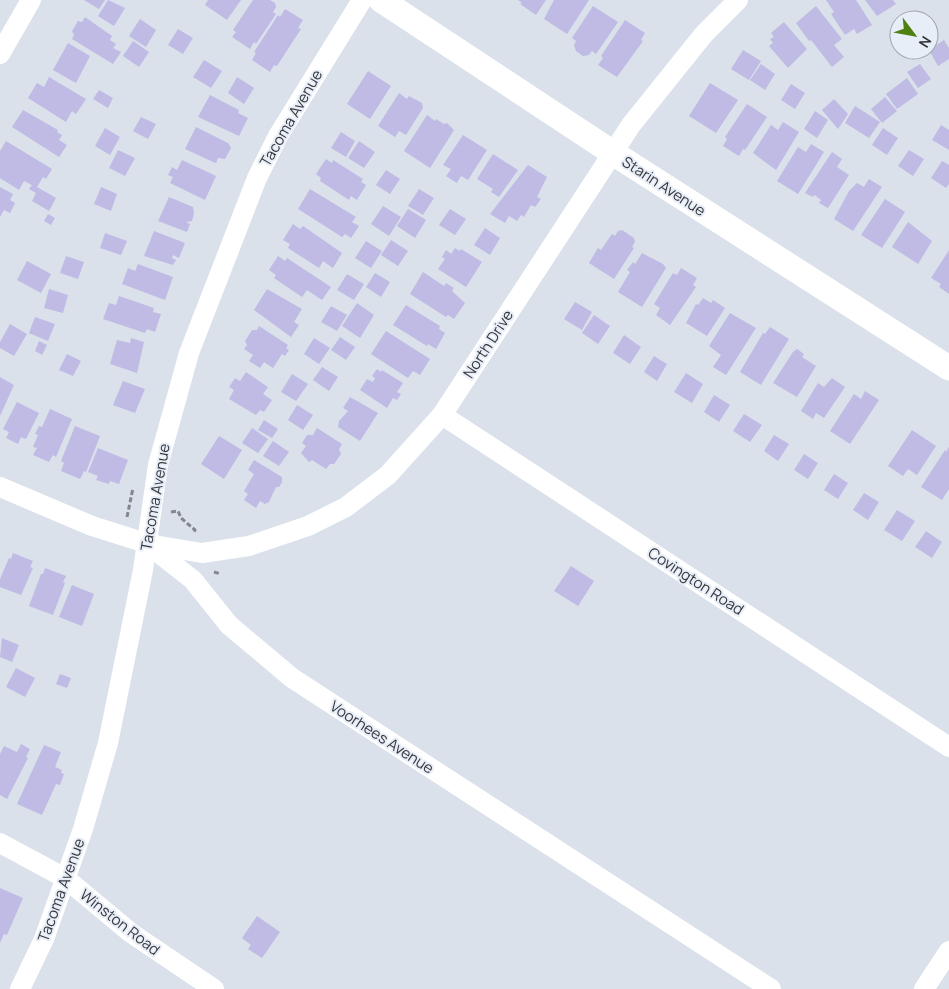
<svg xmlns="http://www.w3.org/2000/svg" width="949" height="989" viewBox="0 0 949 989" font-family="Manrope,sans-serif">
<rect width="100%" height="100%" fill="#dae1eb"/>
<g fill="#bfbbe4">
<polygon points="84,0 105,0 99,9"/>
<polygon points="108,0 125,8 114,26 98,16"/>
<polygon points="208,0 241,0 227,20 205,5"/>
<polygon points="253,0 270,0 275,3 276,7 273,12 276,14 256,44 254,42 250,49 232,37 236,32 233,30"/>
<polygon points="518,0 546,0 536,15 520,4 522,3"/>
<polygon points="554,0 589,0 567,34 544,19"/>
<polygon points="826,0 856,0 872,25 857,34 854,29 845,35 831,14 834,12"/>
<polygon points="865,0 893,0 896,4 877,16"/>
<polygon points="593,6 618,22 596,54 592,51 589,55 583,56 576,51 574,45 576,41 572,38"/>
<polygon points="816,6 842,39 834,45 844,57 832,67 811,40 809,41 796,23"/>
<polygon points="285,9 303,20 298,28 301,29 277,66 274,65 270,72 252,60 256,53 254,52 278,15 280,17"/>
<polygon points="85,17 112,36 110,40 116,44 113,48 121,52 113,64 72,39 74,35 72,31 78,21 82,22"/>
<polygon points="140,19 156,30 146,47 129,36"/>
<polygon points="625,20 645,33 641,40 643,41 617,77 598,65 603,58 601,56"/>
<polygon points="784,22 807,49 788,68 769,46 773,43 770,39 774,37 771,33"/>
<polygon points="178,29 193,38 183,54 168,45"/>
<polygon points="944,40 949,48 949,59 938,66 929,50"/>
<polygon points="133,41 149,52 139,67 123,56"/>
<polygon points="68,43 90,56 76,83 53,70"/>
<polygon points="743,50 761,61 749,80 731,69"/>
<polygon points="204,60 222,71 211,88 193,77"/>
<polygon points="761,64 775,74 765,90 750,80"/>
<polygon points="920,64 931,79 918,88 907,72"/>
<polygon points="368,71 391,86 370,119 347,104"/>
<polygon points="49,77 86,99 76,114 72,111 66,122 28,98 37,83 44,87"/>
<polygon points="237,77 254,88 244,104 228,93"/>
<polygon points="907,78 918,94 897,109 886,94"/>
<polygon points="710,83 738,100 716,133 689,116"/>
<polygon points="791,84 805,93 795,109 781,100"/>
<polygon points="99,90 113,98 108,108 93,99"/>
<polygon points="399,93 407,99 409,96 422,103 423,108 406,135 399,131 395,137 378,126"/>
<polygon points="210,95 239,110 238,113 248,118 239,136 198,117"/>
<polygon points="885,97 897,111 882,123 871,109"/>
<polygon points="834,99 848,114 838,129 822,110"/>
<polygon points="747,104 767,117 745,150 743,149 739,156 723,146 727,139 725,137"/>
<polygon points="855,106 880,122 869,138 845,123"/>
<polygon points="23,110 58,130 57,132 62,135 59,140 67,145 59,157 12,127"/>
<polygon points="815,111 828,120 817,138 804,129"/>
<polygon points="427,115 435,121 436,119 444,124 447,123 454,130 430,168 404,151"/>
<polygon points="141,117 156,124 148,139 133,131"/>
<polygon points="783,122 799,132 776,170 753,153 771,125 778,130"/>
<polygon points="941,125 949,130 949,150 932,140"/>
<polygon points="196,127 228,143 231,148 225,159 218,158 216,163 213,162 185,149"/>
<polygon points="105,128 120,137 110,155 95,146"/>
<polygon points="883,128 898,138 887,155 872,145"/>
<polygon points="341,132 355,141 346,157 331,148"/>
<polygon points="463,135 487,150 468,180 461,176 457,183 446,176 451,169 443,165"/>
<polygon points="6,141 52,169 46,179 43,177 37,187 56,198 49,211 32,201 36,193 29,189 32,185 24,181 19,190 0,178 0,151"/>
<polygon points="359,141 375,152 364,168 348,158"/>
<polygon points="811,144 824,152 798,194 777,181 798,147 806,152"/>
<polygon points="118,150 135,158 125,176 109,168"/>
<polygon points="909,150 924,159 913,176 898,166"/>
<polygon points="832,152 842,159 837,167 849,175 828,208 819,203 821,200 816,196 814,195 813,197 805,193"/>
<polygon points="493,154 518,170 499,197 491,192 493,189 477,179"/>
<polygon points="326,159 332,163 333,160 363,179 361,182 366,185 357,200 351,196 349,200 320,181 321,178 316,174"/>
<polygon points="182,160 216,176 205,200 170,183 173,177 168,175 172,167 177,170"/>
<polygon points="942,161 949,165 949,184 946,188 931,178"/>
<polygon points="528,165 547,177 537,197 541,199 535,207 531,205 524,217 521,215 517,221 509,216 505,223 490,214"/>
<polygon points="386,170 400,179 390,194 376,185"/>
<polygon points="869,179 882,187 853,231 834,219 849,191 857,183 864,187"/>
<polygon points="0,187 13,194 10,200 15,203 10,213 4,210 0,217"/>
<polygon points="101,187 117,194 111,211 94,204"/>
<polygon points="310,189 356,217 352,222 359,226 351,238 345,234 342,237 298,209"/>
<polygon points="419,189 434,198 423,215 408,206"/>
<polygon points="169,197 193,207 194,213 192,221 186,222 190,224 187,232 158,221"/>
<polygon points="885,199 905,212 882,248 861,235"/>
<polygon points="383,206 401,217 389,236 371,224"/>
<polygon points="408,209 426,220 415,238 397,226"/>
<polygon points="450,209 466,219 455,235 439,225"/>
<polygon points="48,214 55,218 51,225 44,221"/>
<polygon points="908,222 932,241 918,264 892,247"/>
<polygon points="293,224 300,229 303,226 342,253 333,268 323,261 319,268 288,248 290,244 283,240"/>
<polygon points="485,228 500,238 490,255 474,245"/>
<polygon points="622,230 634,238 635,242 632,247 634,248 614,279 589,263 598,248 601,250 612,234 615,236 618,231"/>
<polygon points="154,231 185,243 179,258 173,255 172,258 176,260 173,265 144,256"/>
<polygon points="105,233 127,241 121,255 100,248"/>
<polygon points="391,240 408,251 398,266 381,255"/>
<polygon points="366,241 382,251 371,268 355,258"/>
<polygon points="455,248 460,251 461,249 482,262 466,287 438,269 445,259 442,257 446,250 451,254"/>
<polygon points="949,250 949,294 939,287 941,284 931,278"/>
<polygon points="642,253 663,264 666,268 642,307 618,292 630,272 627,270 633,262 635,264"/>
<polygon points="66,256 84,262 78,279 60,273"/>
<polygon points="278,256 285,261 287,258 331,287 322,300 307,290 302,297 274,278 276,275 269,270"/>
<polygon points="27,261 51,274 41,293 17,280"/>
<polygon points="138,264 173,277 165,300 122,284 128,268 135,271"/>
<polygon points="681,268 697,278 693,285 696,287 670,325 656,315 660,308 654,304 673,273 677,275"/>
<polygon points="423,272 444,286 446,283 454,288 452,291 465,303 454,319 448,315 446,317 410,294"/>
<polygon points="375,273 390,282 381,297 366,287"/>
<polygon points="347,274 364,284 354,300 337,290"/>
<polygon points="49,289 68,295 63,313 44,308"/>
<polygon points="267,289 302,309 294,322 299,325 291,337 254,310"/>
<polygon points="119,296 154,308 153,312 161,314 155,332 147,329 145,333 103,319 109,303 116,305"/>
<polygon points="703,298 711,303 713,300 725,308 707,336 686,323 696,304 698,305"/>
<polygon points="575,302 592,312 582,330 564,319"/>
<polygon points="357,303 374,315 360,338 342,326"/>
<polygon points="406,305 440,326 439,329 445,333 436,349 428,344 427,346 393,325"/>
<polygon points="331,306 347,315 337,331 321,322"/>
<polygon points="730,313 756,328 726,375 713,367 721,355 709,346"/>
<polygon points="594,315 610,326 598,344 582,333"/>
<polygon points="35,317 55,324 48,341 29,333"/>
<polygon points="10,324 27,334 14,356 0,348 0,342"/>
<polygon points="259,326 288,345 286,348 289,350 285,356 282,354 273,368 264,362 260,368 249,361 253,355 244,349 247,345 245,341 252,330 257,330"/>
<polygon points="770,327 789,339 761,385 740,372 763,333 765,334"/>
<polygon points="386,331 430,359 420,375 413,371 408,378 371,354"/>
<polygon points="624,335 641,347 630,364 613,353"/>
<polygon points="340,337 355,347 346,360 331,350"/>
<polygon points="131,338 144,342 137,373 110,364 117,340 130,343"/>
<polygon points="314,338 330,348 319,364 304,354"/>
<polygon points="39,341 47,345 42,355 35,351"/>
<polygon points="797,349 804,354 802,357 816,366 797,397 773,383 793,352"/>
<polygon points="67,354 81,361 73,376 59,370"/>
<polygon points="654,356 667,364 657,381 644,372"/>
<polygon points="322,367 338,377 329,391 313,380"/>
<polygon points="377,369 381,372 382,370 403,383 397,392 401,394 397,400 393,398 387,408 360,390 367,379 373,382 375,378 372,376"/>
<polygon points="246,372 268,387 263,394 272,400 264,412 260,410 256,415 229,399 234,390 229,387 235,378 240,381"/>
<polygon points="686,373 703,384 692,403 674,392"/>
<polygon points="292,374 308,384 296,401 281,392"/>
<polygon points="0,377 14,385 0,416"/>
<polygon points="832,378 845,387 824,418 816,413 813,419 801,411 818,383 824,387"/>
<polygon points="123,381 145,389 135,413 113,405"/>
<polygon points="865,391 879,400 850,444 830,431 854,394 861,399"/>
<polygon points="714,395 730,405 719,422 704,412"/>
<polygon points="350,397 378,413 360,441 338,427 339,421 348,411 343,408"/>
<polygon points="17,402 39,413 26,439 21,437 18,444 6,438 9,432 3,429"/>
<polygon points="297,405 313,415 303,430 288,420"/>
<polygon points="50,409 72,419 56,457 53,455 49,462 33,455 37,448 33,447 38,435 35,434 39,426 42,427"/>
<polygon points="744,414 762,425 750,442 733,431"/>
<polygon points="264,420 278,429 272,438 258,430"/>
<polygon points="75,426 100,436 86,472 84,471 80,479 61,471 64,463 61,461"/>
<polygon points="252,428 268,439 258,453 242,443"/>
<polygon points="317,428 342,444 339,449 341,454 334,464 330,464 326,469 312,460 309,462 301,453 306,446 302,443 307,435 313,435"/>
<polygon points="912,430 936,446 917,475 908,469 903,476 888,466"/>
<polygon points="774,435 789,444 778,461 764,451"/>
<polygon points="219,436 242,450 224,479 201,464"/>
<polygon points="273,441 289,452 279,466 263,456"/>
<polygon points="949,447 949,489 942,500 921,487 945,450 946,452"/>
<polygon points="98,448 128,460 119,484 110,481 109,484 96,480 98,476 88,472"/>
<polygon points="804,454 818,463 808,479 794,470"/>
<polygon points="254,460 282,477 282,482 279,487 276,487 269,502 265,504 260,501 256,508 244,500 248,494 244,491 254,474 248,470"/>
<polygon points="834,474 848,483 838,499 824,490"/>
<polygon points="864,493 879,502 868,520 853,510"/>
<polygon points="897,510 915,521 902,541 884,530"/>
<polygon points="926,531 942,542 932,558 915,547"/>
<polygon points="13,553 33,561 30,567 33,568 21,595 0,587 0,579 9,558 11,559"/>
<polygon points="571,566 594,581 578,606 554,591"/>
<polygon points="45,568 66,576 63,582 65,583 53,615 29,606 41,574 43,574"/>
<polygon points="72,585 94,594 82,626 59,617"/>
<polygon points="2,638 19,645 12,662 0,657"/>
<polygon points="16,668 35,678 25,697 6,687"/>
<polygon points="60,674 71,678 67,688 56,684"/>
<polygon points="21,744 30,749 26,757 28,758 7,799 0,795 0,754 4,746 17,752"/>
<polygon points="44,745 61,752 55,767 62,770 61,773 64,774 60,785 56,784 42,815 17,804"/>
<polygon points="0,888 23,898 7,935 4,934 0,943"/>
<polygon points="257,916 280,932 262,958 248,949 251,945 242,938"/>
</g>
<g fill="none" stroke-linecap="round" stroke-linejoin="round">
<g stroke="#82868d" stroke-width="3" stroke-dasharray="5 2.5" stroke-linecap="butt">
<polyline points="171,512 178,511 181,518 195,530 194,532"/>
<polyline points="127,517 133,488"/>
<polyline points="214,572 221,574"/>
</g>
<g stroke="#fff" stroke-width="20">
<polyline points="0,54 31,0"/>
<polyline points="442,415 949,747"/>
<polyline points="0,487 92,526 146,543 193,580 229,625 292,678 771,989"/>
<polyline points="148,544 202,553 249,546 308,526 346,507 388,475 442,415 631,125 704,34 738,0"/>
<polyline points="0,843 65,878 131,933 214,989"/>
<polyline points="20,989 44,939 83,829 108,743 143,570 158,465 189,353 257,178 278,136 362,0"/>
<polyline points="924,989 949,951"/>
</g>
<polyline stroke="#fff" stroke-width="25" points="381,0 613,153 949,368"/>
</g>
<g text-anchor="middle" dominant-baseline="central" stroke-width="4" stroke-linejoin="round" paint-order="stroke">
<g font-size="15" fill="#35373b" stroke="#e8eef8">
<text transform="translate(291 118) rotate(-60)">Tacoma Avenue</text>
<text transform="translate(664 186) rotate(33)">Starin Avenue</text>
<text transform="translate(488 344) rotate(-57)">North Drive</text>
<text transform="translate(155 497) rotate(-80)">Tacoma Avenue</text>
<text transform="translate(696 581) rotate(33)">Covington Road</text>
<text transform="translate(382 737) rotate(33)">Voorhees Avenue</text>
<text transform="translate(61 890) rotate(-70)">Tacoma Avenue</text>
<text transform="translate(120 922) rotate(38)">Winston Road</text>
</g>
</g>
<g transform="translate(914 35) rotate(122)"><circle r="24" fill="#e8eef8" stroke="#a0a5ac"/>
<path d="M0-4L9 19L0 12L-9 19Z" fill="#4f8112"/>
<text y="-8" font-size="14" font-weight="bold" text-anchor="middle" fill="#35373b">N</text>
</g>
</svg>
